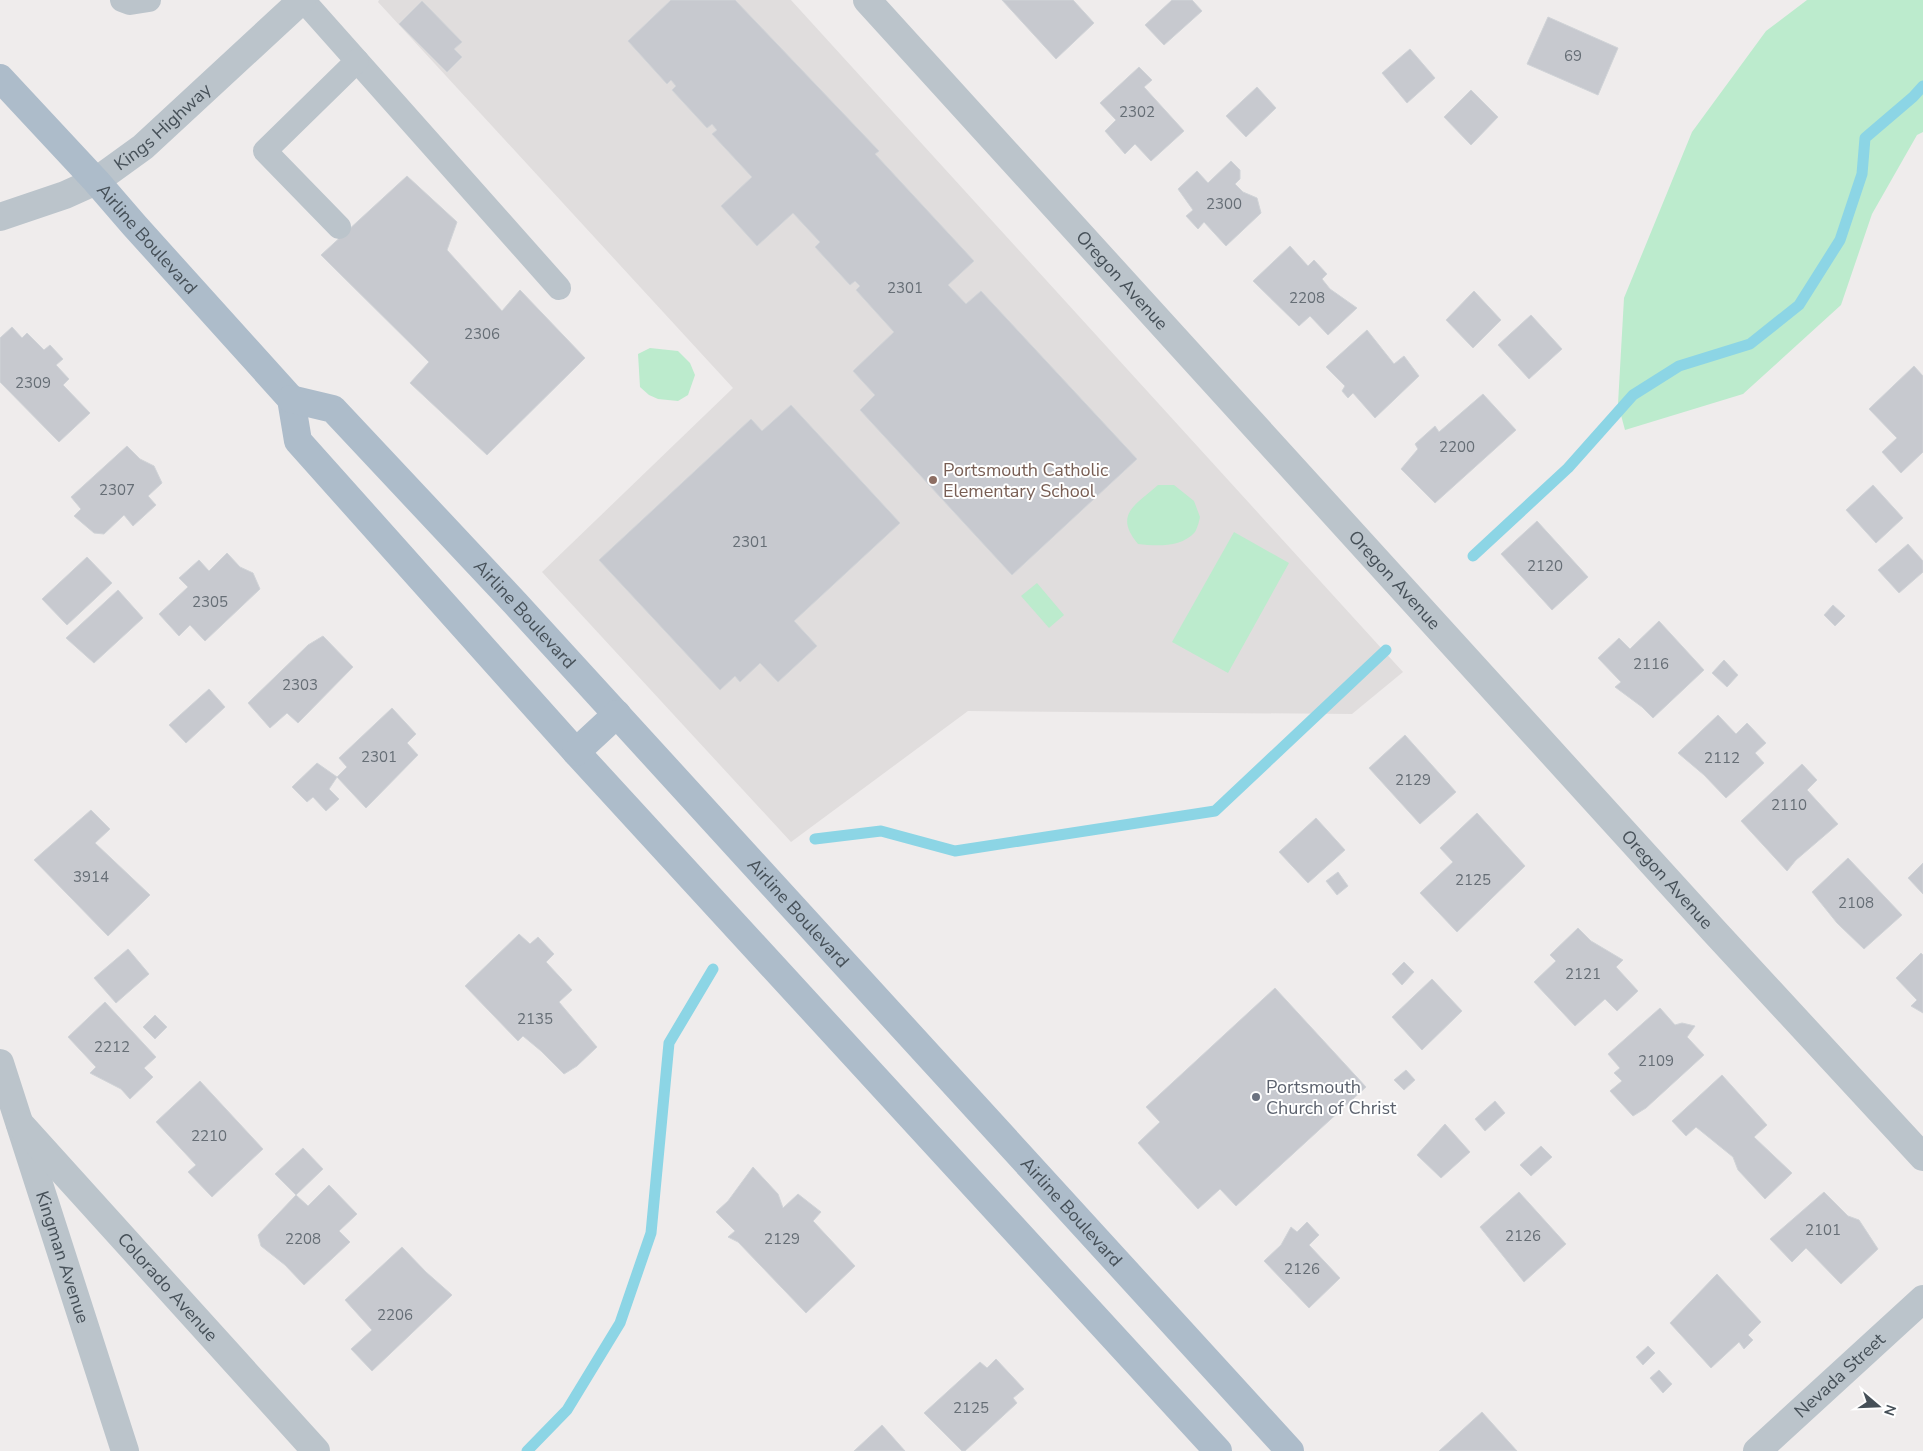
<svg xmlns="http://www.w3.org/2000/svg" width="1923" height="1451" viewBox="0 0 1923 1451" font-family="'Nunito Sans',sans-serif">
<rect width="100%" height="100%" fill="#efecec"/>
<polygon fill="#e0dddd" points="379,0 791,0 1403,672 1352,714 968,711 791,842 542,572 733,388 378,2"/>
<g fill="#bcebcd">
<polygon points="1807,0 1923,0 1923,132 1917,135 1872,214 1841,305 1743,394 1625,430 1618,404 1624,298 1692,132 1766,31"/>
<polygon points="650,348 678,351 690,363 695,375 688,395 678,401 658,399 649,395 640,387 638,354"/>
<path d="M1158,485H1174L1194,501L1200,517C1199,522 1197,529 1195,532C1181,548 1156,546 1138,544C1113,514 1136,505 1158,485Z"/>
<polygon points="1234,532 1289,563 1228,673 1172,642"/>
<polygon points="1037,583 1064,615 1049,628 1021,596"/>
</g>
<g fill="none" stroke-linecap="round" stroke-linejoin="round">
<g stroke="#8cd5e5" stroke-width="11">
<polyline points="1473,556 1568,468 1633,395 1679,366 1750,344 1799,305 1840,240 1862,174 1865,138 1913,97 1923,86"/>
<polyline points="815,839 881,831 955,851 1215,811 1386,650"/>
<polyline points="527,1451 567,1410 620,1323 651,1233 669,1043 713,969"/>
</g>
</g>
<g fill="#c7c9cf" stroke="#d0d3d7">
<polygon points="671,0 735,0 879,151 875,154 974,261 948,285 966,304 981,291 1137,459 1012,575 860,410 875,395 853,371 894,332 856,290 860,286 855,281 850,285 815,247 820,242 793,213 757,246 721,206 752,177 712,134 717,130 712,124 707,128 672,90 676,86 671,80 667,84 628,41"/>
<polygon points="1002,0 1073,0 1094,23 1056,59"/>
<polygon points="1172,0 1192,0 1202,11 1164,45 1145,25"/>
<polygon points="422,1 462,42 454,49 462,57 447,72 399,24"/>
<polygon points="1548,17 1618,48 1598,95 1527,64"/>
<polygon points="1410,49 1435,78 1407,103 1382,73"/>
<polygon points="1139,67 1152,80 1144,87 1184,131 1151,161 1135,144 1125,154 1105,131 1116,120 1100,103"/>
<polygon points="1257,87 1276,108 1246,137 1226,116"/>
<polygon points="1471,90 1498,117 1471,145 1444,117"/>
<polygon points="1231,161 1240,170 1240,179 1235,184 1243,192 1257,198 1261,213 1226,246 1204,222 1198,229 1186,216 1193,210 1178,189 1197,171 1208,183"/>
<polygon points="407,176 457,222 447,250 502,311 520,290 585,358 487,455 410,383 429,362 321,255"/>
<polygon points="1290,246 1308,266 1314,260 1327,274 1322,279 1330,289 1357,308 1328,335 1310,316 1299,326 1253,281"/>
<polygon points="1474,291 1501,320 1473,348 1446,320"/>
<polygon points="1531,315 1562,349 1529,379 1498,345"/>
<polygon points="12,327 22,338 27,333 44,350 50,345 63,359 56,365 69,379 63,385 90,413 59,442 0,382 0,338"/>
<polygon points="1367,330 1394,364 1404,356 1419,376 1375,418 1353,393 1348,398 1342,391 1345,386 1326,367"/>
<polygon points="1914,366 1923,376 1923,452 1901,473 1882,452 1897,438 1869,409"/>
<polygon points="1483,394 1516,430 1435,503 1401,469 1418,449 1415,444 1435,426 1439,432"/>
<polygon points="791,405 900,523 794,621 817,646 778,682 760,663 740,682 735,676 720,690 599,560 751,419 762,431"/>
<polygon points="127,446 140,459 154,466 162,483 148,496 156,505 133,526 124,515 104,534 94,533 74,516 81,509 71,497"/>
<polygon points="1873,485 1903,518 1876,543 1846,510"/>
<polygon points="1537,521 1588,577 1552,610 1501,554"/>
<polygon points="1908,544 1923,561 1923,572 1899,593 1878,570"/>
<polygon points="227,553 240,567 253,573 260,589 205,641 190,625 179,636 159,614 188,587 179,578 199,560 209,571"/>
<polygon points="87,557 112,583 67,625 42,599"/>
<polygon points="118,590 143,618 94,663 66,638"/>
<polygon points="1833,605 1845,616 1835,626 1824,615"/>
<polygon points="1659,621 1704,670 1653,718 1642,707 1615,687 1621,682 1598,658 1619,638 1630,649"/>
<polygon points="323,636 353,667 298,723 287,713 270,728 248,703 308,645"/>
<polygon points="1724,660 1738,675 1727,687 1712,673"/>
<polygon points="209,689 225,707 186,743 169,725"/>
<polygon points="392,708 416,734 407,743 418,755 366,808 337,777 347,767 339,758"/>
<polygon points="1718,715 1736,734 1747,723 1766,743 1755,753 1764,763 1726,798 1704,775 1678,753"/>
<polygon points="1405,735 1456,792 1420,824 1369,768"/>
<polygon points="317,763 337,777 329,789 339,799 326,811 313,797 307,802 292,787"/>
<polygon points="1802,764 1817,780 1807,790 1838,824 1796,860 1787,871 1741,821"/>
<polygon points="91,810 110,829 95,843 150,895 108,936 34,860"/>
<polygon points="1477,813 1525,866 1457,932 1420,893 1453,862 1440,848"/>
<polygon points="1316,818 1345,850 1308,883 1279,852"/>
<polygon points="1848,858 1902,915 1864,949 1837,923 1812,892"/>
<polygon points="1923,863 1923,894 1908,878"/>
<polygon points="1338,872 1348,886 1337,895 1326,881"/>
<polygon points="1578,928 1591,941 1623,960 1616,967 1638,991 1617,1011 1605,999 1575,1026 1534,982 1556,961 1550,955"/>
<polygon points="519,934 530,944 538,937 554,954 546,962 572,990 559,1002 597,1047 577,1066 564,1074 541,1051 523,1036 518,1041 465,986"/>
<polygon points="128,949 149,974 116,1003 94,978"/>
<polygon points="1921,953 1923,955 1923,1013 1911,1006 1917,1000 1896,978"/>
<polygon points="1404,962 1414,972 1402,985 1392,974"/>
<polygon points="1432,979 1462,1011 1422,1050 1392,1017"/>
<polygon points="1275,988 1366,1087 1236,1206 1220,1189 1198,1209 1138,1143 1160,1122 1146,1107"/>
<polygon points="105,1002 156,1057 144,1068 153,1077 130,1099 121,1089 90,1073 96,1067 68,1037"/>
<polygon points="1660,1008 1675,1025 1682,1023 1695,1026 1687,1037 1704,1055 1646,1108 1633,1116 1610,1091 1622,1081 1614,1073 1620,1068 1608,1054"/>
<polygon points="155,1015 167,1027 155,1039 143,1027"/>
<polygon points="1406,1070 1415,1080 1404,1090 1394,1080"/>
<polygon points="1722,1075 1767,1125 1754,1137 1792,1173 1765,1199 1738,1170 1733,1157 1696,1127 1686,1136 1672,1121"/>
<polygon points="200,1081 263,1149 212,1197 188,1172 196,1165 156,1122"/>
<polygon points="1495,1101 1505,1113 1485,1131 1475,1119"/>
<polygon points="1445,1124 1470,1152 1441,1178 1417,1155"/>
<polygon points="1541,1146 1552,1157 1531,1176 1520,1165"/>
<polygon points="303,1148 323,1169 296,1195 275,1174"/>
<polygon points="753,1167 778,1194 783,1208 798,1194 821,1212 813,1221 855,1266 806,1313 738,1242 728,1237 735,1231 716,1212 728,1201"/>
<polygon points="329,1185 357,1214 339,1231 350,1242 304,1285 285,1265 261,1246 258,1235 296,1195 308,1206"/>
<polygon points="1519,1192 1566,1244 1524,1282 1480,1227"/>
<polygon points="1824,1192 1848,1216 1859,1220 1878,1249 1841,1284 1806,1248 1792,1262 1770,1239"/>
<polygon points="1307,1222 1319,1235 1309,1245 1340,1278 1309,1308 1264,1261 1281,1245 1291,1227 1297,1232"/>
<polygon points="402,1247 426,1272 452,1295 372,1371 351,1349 372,1330 345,1300"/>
<polygon points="1717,1274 1761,1322 1748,1335 1753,1340 1744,1349 1739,1342 1711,1368 1670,1323"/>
<polygon points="1648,1346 1655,1353 1643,1365 1636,1357"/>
<polygon points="996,1359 1024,1389 1013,1398 1017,1403 965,1451 962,1451 924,1413 980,1362 987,1368"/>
<polygon points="1659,1370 1672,1384 1663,1393 1650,1378"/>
<polygon points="1482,1412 1517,1451 1439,1451"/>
<polygon points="882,1425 905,1451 854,1451"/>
</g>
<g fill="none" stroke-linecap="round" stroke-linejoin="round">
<g stroke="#bbc4cb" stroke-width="24">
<polyline points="122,0 130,3 149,0"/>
<polyline points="303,0 559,288"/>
<polyline points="339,227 265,151 357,61"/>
</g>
<g stroke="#bbc4cb" stroke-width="28">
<path id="s1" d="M867,0L1714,931L1923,1157"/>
<path id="s2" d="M96,181L143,147L302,0"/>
<path id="s3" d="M0,1063L125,1451"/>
<path id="s4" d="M20,1124L316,1451"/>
<path id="s5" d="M1757,1451L1923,1299"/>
</g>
<polyline stroke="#bbc4cb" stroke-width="28" points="0,217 65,195 96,181"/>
<g stroke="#adbcca" stroke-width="28">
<path id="s6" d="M0,78L96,181L134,225L291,399L298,441L576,752L1218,1451"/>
<path id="s7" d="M291,399L333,409L516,604L1290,1451"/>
<polyline points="576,752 617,714"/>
</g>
</g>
<circle fill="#8d6e63" stroke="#fff" stroke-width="2" cx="933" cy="480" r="5"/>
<circle fill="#6b7280" stroke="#fff" stroke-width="2" cx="1256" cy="1097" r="5"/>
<g text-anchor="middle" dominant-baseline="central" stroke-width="4" stroke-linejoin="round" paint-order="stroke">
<g font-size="15" fill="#666e76">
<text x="1573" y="56">69</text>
<text x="1137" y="112">2302</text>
<text x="1224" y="204">2300</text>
<text x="905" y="288">2301</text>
<text x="1307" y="298">2208</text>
<text x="482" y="334">2306</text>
<text x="33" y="383">2309</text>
<text x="1457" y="447">2200</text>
<text x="117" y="490">2307</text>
<text x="750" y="542">2301</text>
<text x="1545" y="566">2120</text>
<text x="210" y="602">2305</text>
<text x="1651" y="664">2116</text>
<text x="300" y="685">2303</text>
<text x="379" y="757">2301</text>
<text x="1722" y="758">2112</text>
<text x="1413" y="780">2129</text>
<text x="1789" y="805">2110</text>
<text x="91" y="877">3914</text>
<text x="1473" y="880">2125</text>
<text x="1856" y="903">2108</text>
<text x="1583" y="974">2121</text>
<text x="535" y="1019">2135</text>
<text x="112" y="1047">2212</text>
<text x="1656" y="1061">2109</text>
<text x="209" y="1136">2210</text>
<text x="1823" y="1230">2101</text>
<text x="1523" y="1236">2126</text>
<text x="303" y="1239">2208</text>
<text x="782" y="1239">2129</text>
<text x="1302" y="1269">2126</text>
<text x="395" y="1315">2206</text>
<text x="971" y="1408">2125</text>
</g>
<g font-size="18" fill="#465058" stroke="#fff">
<text stroke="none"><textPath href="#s2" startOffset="86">Kings Highway</textPath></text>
<text stroke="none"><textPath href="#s6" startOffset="218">Airline Boulevard</textPath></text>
<text stroke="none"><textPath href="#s1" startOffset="379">Oregon Avenue</textPath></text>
<text stroke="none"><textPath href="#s1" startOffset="784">Oregon Avenue</textPath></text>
<text stroke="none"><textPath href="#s7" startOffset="324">Airline Boulevard</textPath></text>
<text stroke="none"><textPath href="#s1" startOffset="1189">Oregon Avenue</textPath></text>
<text stroke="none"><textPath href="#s7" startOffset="729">Airline Boulevard</textPath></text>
<text stroke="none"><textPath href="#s7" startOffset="1134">Airline Boulevard</textPath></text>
<text stroke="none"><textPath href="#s3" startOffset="204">Kingman Avenue</textPath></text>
<text stroke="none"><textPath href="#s4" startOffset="220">Colorado Avenue</textPath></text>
<text stroke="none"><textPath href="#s5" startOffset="112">Nevada Street</textPath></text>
</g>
<g font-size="18" fill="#785e54" stroke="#fff" text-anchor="start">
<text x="943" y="470">Portsmouth Catholic<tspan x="943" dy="21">Elementary School</tspan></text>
</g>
<g font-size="18" fill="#5b616d" stroke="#fff" text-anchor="start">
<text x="1266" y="1087">Portsmouth<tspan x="1266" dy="21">Church of Christ</tspan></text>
</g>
</g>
<g transform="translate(1878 1406) rotate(109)" stroke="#ffffff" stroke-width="4" paint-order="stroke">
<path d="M0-4L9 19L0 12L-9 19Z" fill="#465058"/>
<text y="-8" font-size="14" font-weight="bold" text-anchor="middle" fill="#465058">N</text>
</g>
</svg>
